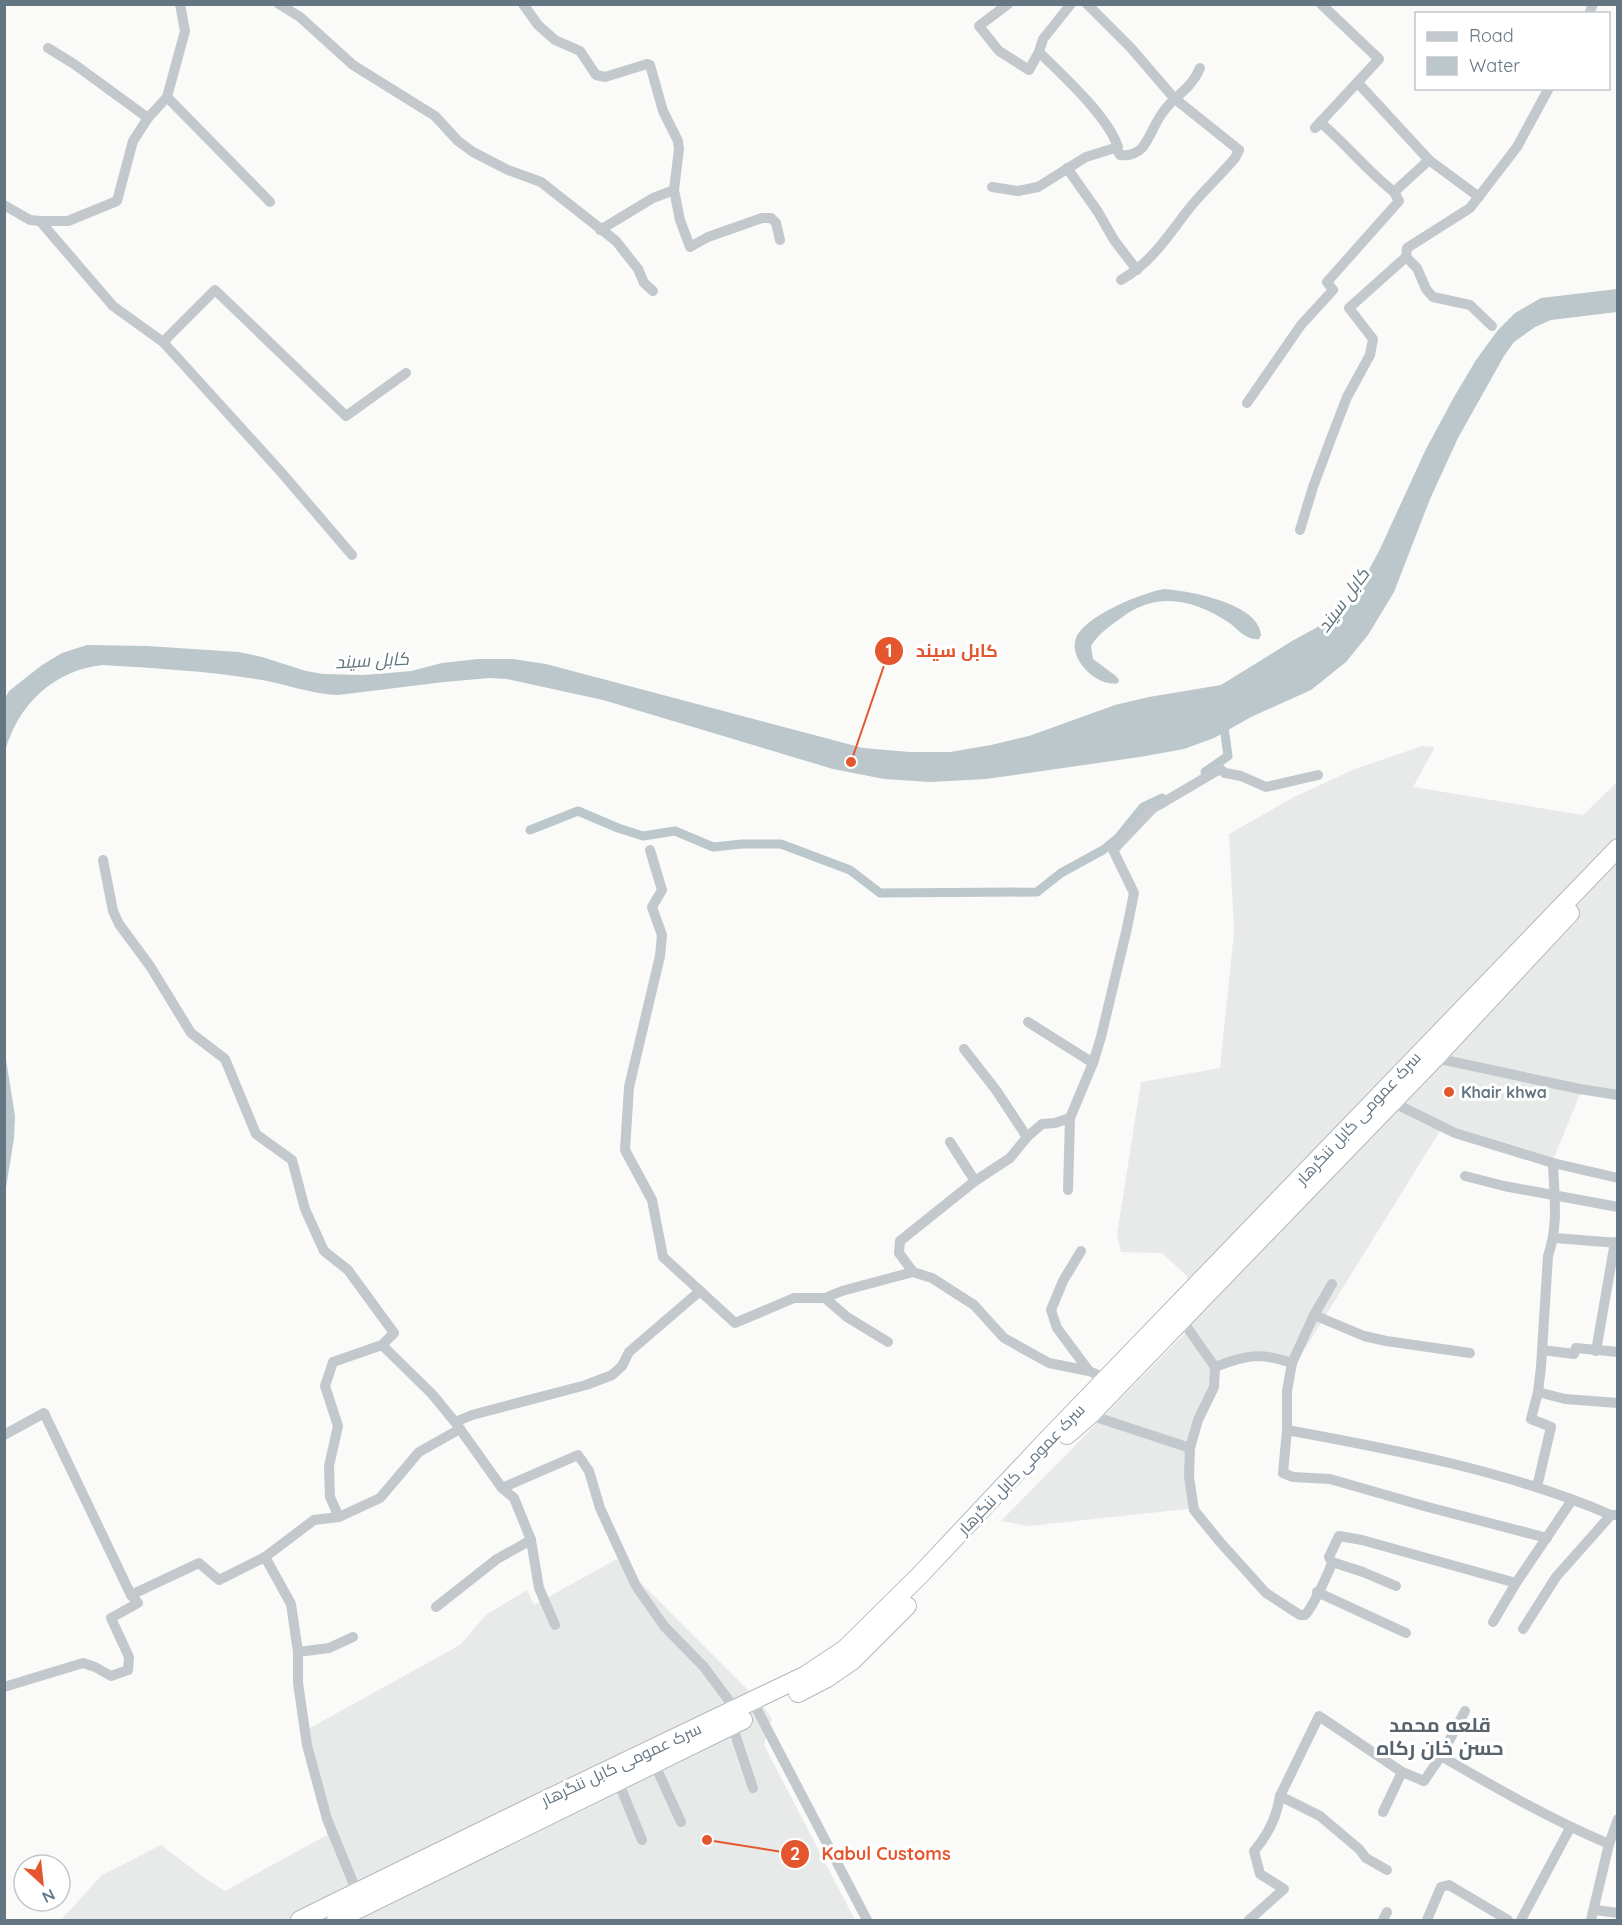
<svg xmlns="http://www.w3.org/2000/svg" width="1622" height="1925" viewBox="0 0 1622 1925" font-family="Quicksand,Cairo,sans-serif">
<rect width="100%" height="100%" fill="#fafaf8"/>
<g fill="#e8e9e9">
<polygon points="1422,746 1435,747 1413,787 1583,815 1617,782 1617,1094 1583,1087 1553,1160 1440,1131 1298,1360 1246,1353 1217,1368 1191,1448 1196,1508 1029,1526 1001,1521 1189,1329 1187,1276 1162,1253 1121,1252 1117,1235 1141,1082 1220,1068 1234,932 1229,834 1294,797 1355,769"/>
<polygon points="617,1559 760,1702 772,1719 764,1745 855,1920 61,1920 102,1875 161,1845 206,1879 225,1891 327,1835 308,1729 460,1645 486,1615 527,1590 534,1605"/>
</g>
<g fill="#bbc7cb">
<path d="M1617,289V312L1551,320L1535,327L1514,342L1504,356L1458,438L1430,499L1394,592L1368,635L1346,662L1311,690L1251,717L1214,738L1184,749L1140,757L986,779L930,782L884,779L833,769L603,700L507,679L490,678L444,682L338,695C310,694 283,683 256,679C205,671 154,668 103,665C54,670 17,705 5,752V698L9,691L42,665L62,653L87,645L147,646L239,652L262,657L306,671L323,674L363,675L389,673L411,671L442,663L478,659H513L546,664L863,748L910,752H950L991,745L1029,736L1115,705L1149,697L1221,685L1292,641L1347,611L1380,549L1426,449L1454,397L1476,360L1498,330L1515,313L1541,298Z"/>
<path d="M1164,589C1189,591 1259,603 1261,635L1259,639C1246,641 1237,628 1228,622C1193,599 1156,591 1121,618C1110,626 1098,634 1091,646L1093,659L1116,676L1119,680L1118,683C1097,688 1064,656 1078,634C1091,614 1141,593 1164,589Z"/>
<polygon points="4,1047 15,1116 14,1138 5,1194"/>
</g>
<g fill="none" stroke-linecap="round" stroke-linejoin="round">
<g stroke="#bbc7cb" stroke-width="9">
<polyline points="1205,772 1228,756 1223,720"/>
<polyline points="530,830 578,811 618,828 643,836 675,831 713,847 742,844 781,844 850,870 880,893 1037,892 1061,873 1103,850 1118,838 1143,807 1162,798"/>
</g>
<g stroke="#b4b9bd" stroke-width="20">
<g id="highway">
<polyline points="1067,1435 1090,1415 1435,1058 1570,913"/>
<polyline points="798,1693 827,1678 853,1660 907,1606"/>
<polyline points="300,1920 535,1805 806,1675 845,1649 920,1575 1044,1443 1618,848"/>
<polyline points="336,1920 743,1720"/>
</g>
</g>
<g stroke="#c3c8cc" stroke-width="10">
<polyline points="279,4 300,17 353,65 435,116 458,141 473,152 508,170 541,182 616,241 638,269 644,283 653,291"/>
<polyline points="523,4 538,25 555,40 580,51 596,75 605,77 647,64 650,65 663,111 678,141 679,149 674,190 680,220 690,247 708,237 762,218 771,218 776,223 780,240"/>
<polyline points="1008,4 979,26 999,51 1029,70 1039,52"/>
<path d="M1087,4L1131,48L1174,98L1239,150L1235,158C1220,176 1202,192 1188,210C1166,238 1153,261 1121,280"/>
<polyline points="1589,14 1593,4"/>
<polyline points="48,48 74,64 148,118"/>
<polyline points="1358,83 1429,160"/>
<polyline points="167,97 270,202"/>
<path d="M1320,122C1346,144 1367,171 1394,192"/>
<polyline points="1315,128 1379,59 1321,4"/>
<path d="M1116,148L1120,155C1129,156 1136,154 1142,148C1150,138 1154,125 1161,115C1173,95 1190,92 1200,68"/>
<polyline points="1067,168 1098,212 1114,240 1137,270"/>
<path d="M992,187L1018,191L1038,187L1086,157L1118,147C1107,115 1063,76 1039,52L1043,39L1071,4"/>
<polyline points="4,205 30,220 40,221 113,306 163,342 184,365 281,472 352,555"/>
<polyline points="40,221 68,221 117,201 133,141 148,118 167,97 185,31 180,4"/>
<polyline points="600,230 653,198 674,190"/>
<polyline points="1406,257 1417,268 1426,289 1433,297 1470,305 1492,326"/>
<polyline points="163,342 215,290 346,416 406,373"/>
<polyline points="1247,403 1301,325 1333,290 1327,282 1399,201 1394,192 1429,160 1479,197"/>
<polyline points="1300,530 1313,487 1332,436 1347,397 1370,355 1373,339 1349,308 1406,257 1407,248 1470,208 1517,147 1549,88"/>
<polyline points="650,850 662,890 652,907 662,935 660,956 629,1087 625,1150 652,1200 663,1257 735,1323 794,1298 825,1298 842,1291 913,1272 932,1278 974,1305 1004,1338 1049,1363 1089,1371 1107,1379"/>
<polyline points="103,860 113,911 119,924 150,966 191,1033 225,1059 256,1134 292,1160 305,1209 324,1251 348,1270 394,1333 382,1345 432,1394 455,1422"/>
<polyline points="1028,1022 1093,1063"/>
<polyline points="964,1049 996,1090 1027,1137"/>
<polyline points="1435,1058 1580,1089 1618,1095"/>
<polyline points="1392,1102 1455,1133 1553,1163 1618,1178"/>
<polyline points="950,1142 975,1181"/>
<polyline points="1465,1176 1504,1186 1618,1207"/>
<polyline points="1068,1190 1070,1118 1093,1063 1101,1037 1127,928 1134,893 1113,850 1152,809 1220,769 1225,773 1241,776 1266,787 1318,775"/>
<polyline points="1555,1238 1618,1243"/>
<polyline points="1081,1251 1063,1281 1051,1310 1057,1328 1089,1371"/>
<polyline points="913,1272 899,1253 900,1241 975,1181 1010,1158 1027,1137 1042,1124 1055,1123 1070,1118"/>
<polyline points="1332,1284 1314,1315 1292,1363 1287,1391 1287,1430 1283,1473 1293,1477 1330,1479 1424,1506 1547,1538"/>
<polyline points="825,1298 847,1317 888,1342"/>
<polyline points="1314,1315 1364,1336 1386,1341 1470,1353"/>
<polyline points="1182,1320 1215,1367 1214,1387 1198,1420 1190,1448"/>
<polyline points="1542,1350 1574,1354 1576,1348 1618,1352"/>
<polyline points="1596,1351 1615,1242"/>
<path d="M1215,1367C1246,1355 1260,1352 1292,1363"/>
<polyline points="1538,1392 1565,1399 1618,1403"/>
<path d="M1090,1415L1190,1448L1189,1477L1194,1510L1220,1542L1266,1593L1300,1615H1305C1312,1608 1329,1573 1332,1562L1329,1557L1339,1536L1362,1540L1516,1583"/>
<polyline points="460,1429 502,1488 578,1455 589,1471 600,1508 636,1586 664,1626 704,1667 736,1710"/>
<path d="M1287,1430C1396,1450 1509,1471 1611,1515H1618"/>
<polyline points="4,1435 44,1413 131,1595"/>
<path d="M1537,1487L1551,1427L1531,1419L1538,1392L1541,1367L1548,1256C1559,1224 1554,1196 1553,1163"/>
<polyline points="502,1488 514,1498 531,1540 539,1588 555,1625"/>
<polyline points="339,1517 330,1497 329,1466 338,1426 325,1386 333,1362 382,1345"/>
<polyline points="265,1557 291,1604 298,1652 298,1683 307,1745 327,1819 357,1892"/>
<polyline points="1332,1562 1363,1572 1396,1586"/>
<polyline points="1317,1592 1406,1633"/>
<polyline points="436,1607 497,1559 531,1540"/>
<polyline points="1493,1622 1516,1583 1572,1500"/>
<polyline points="1523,1629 1556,1577 1611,1515"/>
<polyline points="298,1652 329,1648 353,1637"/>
<polyline points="4,1687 83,1663 95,1667 111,1676 128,1670 129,1657 111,1618 138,1603 131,1595 199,1563 219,1580 265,1557 314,1520 339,1517 380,1498 419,1452 460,1429 455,1422 472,1415 586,1385 612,1375 622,1366 629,1352 700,1291"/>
<polyline points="753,1702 867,1920"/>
<polyline points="732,1725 753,1788"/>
<path d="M1441,1756C1496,1788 1550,1819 1609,1844"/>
<polyline points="654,1763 681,1822"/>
<polyline points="618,1781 642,1840"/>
<polyline points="1280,1796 1320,1816 1359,1849 1366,1858 1387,1870"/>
<polyline points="1383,1812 1402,1772"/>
<polyline points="1595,1910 1618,1913"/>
<path d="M1249,1920L1284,1889L1260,1874L1254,1851C1268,1835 1277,1816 1280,1796L1319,1716L1402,1772L1424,1781L1441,1756L1465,1711"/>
<polyline points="1383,1920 1387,1912"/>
<polyline points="1427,1920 1441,1887 1449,1885 1508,1920"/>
<polyline points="1521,1920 1570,1828"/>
<polyline points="1591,1920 1609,1844 1618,1819"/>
</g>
<use href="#highway" stroke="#fff" stroke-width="18"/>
</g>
<circle fill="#e4572e" stroke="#fff" stroke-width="2" cx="1449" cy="1092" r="6"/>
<g text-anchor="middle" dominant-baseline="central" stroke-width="6" stroke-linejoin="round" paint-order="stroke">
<g font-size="16" font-weight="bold" fill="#657683" stroke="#fff" text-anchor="start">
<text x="1461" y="1092">Khair khwa</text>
</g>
<g font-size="16" fill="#657683" stroke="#fff">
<text transform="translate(1358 1118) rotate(-47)">سرک عمومی کابل ننگرهار</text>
<text transform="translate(1021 1469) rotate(-46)">سرک عمومی کابل ننگرهار</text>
<text transform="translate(621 1764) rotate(-25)">سرک عمومی کابل ننگرهار</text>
</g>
<g font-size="18" font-style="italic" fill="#60757c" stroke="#fff">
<text transform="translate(1343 600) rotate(-54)">کابل سيند</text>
<text transform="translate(372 660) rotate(-3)">کابل سيند</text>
</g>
<g font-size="20" font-weight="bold" fill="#57646e" stroke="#fff">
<text x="1440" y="1724">قلعه محمد<tspan x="1440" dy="23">حسن خان رکاه</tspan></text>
</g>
</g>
<path fill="none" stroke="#e4572e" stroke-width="2" d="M851 762L889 651M707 1840L795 1854"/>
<g fill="#e4572e" stroke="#fff" stroke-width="2">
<circle cx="851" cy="762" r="6"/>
<circle cx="707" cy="1840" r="6"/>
<circle cx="889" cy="651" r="15"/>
<circle cx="795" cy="1854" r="15"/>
</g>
<g font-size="18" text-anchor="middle" font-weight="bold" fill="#fff">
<text x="889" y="657">1</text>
<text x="795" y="1860">2</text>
</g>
<g font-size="18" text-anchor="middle" font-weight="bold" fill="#e4572e" stroke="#fff" stroke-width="6" stroke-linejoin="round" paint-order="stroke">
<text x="957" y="657">کابل سيند</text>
<text x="886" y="1860">Kabul Customs</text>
</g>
<rect width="1622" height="1925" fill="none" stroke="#657683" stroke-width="12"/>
<rect x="1415" y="12" width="195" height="78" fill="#ffffff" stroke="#c1c8cd" stroke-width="1.5"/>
<rect x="1427" y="32" width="30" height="9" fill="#c3c8cc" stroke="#c1c8cd" stroke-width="1.5"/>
<text x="1469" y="42" font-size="18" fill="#657683">Road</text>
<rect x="1427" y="57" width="30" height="18" fill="#bbc7cb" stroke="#c1c8cd" stroke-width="1.5"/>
<text x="1469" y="72" font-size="18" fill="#657683">Water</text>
<g transform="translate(42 1883) rotate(153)"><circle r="28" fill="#ffffff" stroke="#c1c8cd" stroke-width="1.5"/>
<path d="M0-4.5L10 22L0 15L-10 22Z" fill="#e4572e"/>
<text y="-9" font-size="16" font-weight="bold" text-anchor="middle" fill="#657683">N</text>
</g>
</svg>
